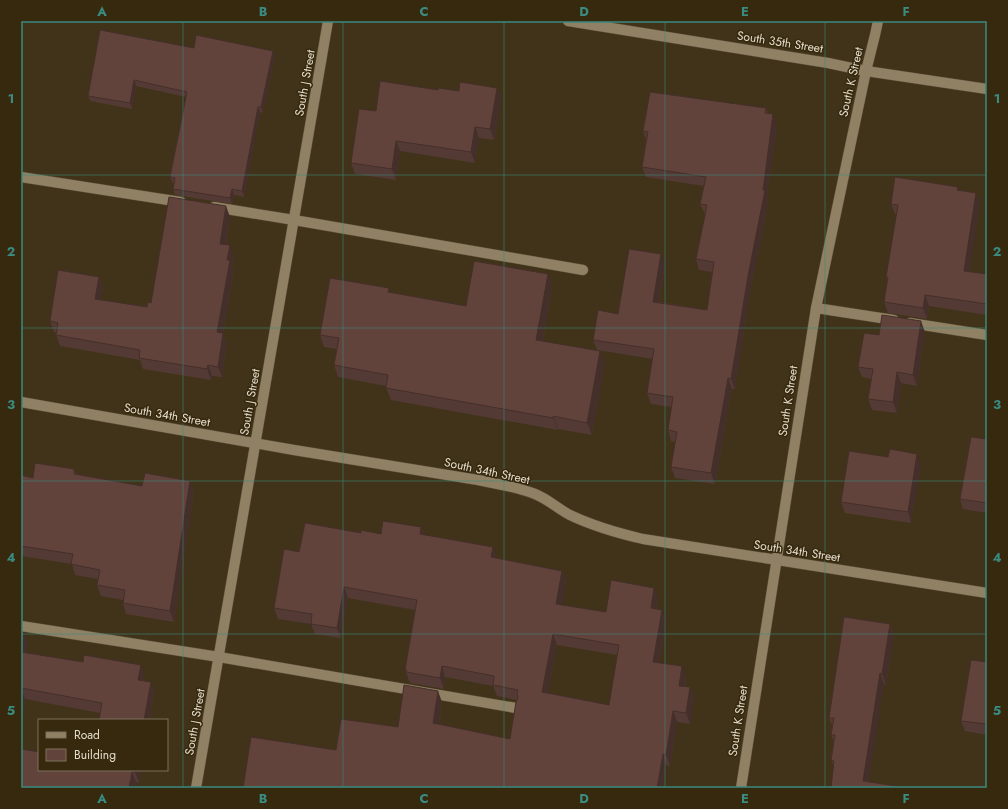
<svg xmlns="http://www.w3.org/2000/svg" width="1008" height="809" viewBox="0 0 1008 809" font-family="Jost,sans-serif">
<rect width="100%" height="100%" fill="#403319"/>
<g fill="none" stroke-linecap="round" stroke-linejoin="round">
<g stroke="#5c513a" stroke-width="11">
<g id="minor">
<polyline points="568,21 828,63 866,71 987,89"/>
<polyline points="21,177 181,202"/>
<polyline points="214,207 294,220 583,270"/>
<polyline points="816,308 894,320"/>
<polyline points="910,323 987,335"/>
<path d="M21,402L294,450L478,480C497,484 517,487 535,494C548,499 558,509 570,515C593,526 617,533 643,539L987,593"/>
<polyline points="21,626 219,657 516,708"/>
<polyline points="196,788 328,21"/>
<polyline points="741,788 816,308 866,71 875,35 878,21"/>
</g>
</g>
<use href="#minor" stroke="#908164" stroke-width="10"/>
</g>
<g fill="#543a34" fill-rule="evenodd">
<polygon points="194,48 275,56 263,113 260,112 244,197 234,195 232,204 175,195 173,189 174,183 172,182 170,177 186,97 136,86 132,109 90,101 88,96"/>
<polygon points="497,88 501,99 494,140 479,138 475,163 400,151 396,180 355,174 351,163 438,90 459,91"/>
<polygon points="766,108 768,113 777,125 767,196 769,201 751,287 735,389 732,389 715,484 675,478 671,467 675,442 671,441 668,430 672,407 651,404 647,393 653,359 597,350 593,340 665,264 659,302 707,310 712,272 699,270 696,259 705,214 700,204 704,186 646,177 642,167 646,139 643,131"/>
<polygon points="959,190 980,203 969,272 987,274 987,315 929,306 927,319 888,313 884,302 888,282 886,277 897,215 895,214 891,204"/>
<polygon points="230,217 226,244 234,256 232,266 234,271 223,333 227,344 222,377 212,376 211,380 143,369 140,360 60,346 56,335 57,333 54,332 50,321 99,277 103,288 100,300 147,307"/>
<polygon points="552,286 543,341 605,363 592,435 558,429 558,430 391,400 386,388 386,386 338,377 334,365 337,349 324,347 320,335 390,292 466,306"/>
<polygon points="925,332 917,386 901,383 897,413 872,410 868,399 871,379 862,377 858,367"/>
<polygon points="987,439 987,513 963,509 960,499"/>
<polygon points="921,465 911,523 845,513 841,502"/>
<polygon points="74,469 76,474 142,486 194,491 174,622 126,614 123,603 123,600 101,596 97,585 98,579 75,575 72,564 21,556 21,475 33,478"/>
<path d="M421,527L424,535L497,557V558L562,571L566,581L561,605L606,612L654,588L658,599L657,609L666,621L659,663L686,677L685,687H690L694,698L690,724L677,722L670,766L666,765L663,788H243L336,750L398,727L442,702L439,724L510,739L517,700L497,696L493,686L445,677L444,689L410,683V681H409L405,670L415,610L348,598L341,638L315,634L311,624L278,619L274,608L299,552L361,533L381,534ZM557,645L617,655L609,705L548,693Z"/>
<polygon points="890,624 894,635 886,685 884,684 831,788 834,767 831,760 834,742 831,735 833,727 829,718"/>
<polygon points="21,633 28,644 26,653 145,676 144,681 151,682 154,692 150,720 99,720 100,713 25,699 21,723"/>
<polygon points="987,662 987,735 965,731 961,721"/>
<polygon points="141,770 139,783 136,782 135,788 21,788"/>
</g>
<g fill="#452f2a">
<polygon points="273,51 275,56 263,113 261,107"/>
<polygon points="134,80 136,86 132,109 130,103"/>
<polygon points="497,88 501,99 494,140 490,129"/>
<polygon points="258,107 260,112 244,197 242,191"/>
<polygon points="773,114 777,125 767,196 769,201 751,287 735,389 731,379 748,276 763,190"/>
<polygon points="475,127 479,138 475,163 471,152"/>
<polygon points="396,141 400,151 396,180 392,169"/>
<polygon points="232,189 234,195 232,204 230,198"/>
<polygon points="976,193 980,203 968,282 964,271"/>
<polygon points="226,206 230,217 224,255 220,244"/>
<polygon points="230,245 234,256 232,266 234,271 221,343 217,332"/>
<polygon points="661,254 665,264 657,312 653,302"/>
<polygon points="548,274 552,286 541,352 536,340"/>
<polygon points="99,277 103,288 99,310 95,299"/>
<polygon points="925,295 929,306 927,319 923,308"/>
<polygon points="921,321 925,332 917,386 913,375"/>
<polygon points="223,333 227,344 222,377 218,367"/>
<polygon points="600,351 605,363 592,435 587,423"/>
<polygon points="208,365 212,376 211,380 207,369"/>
<polygon points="897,372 901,383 897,413 893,402"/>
<polygon points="728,378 732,389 715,484 711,473"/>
<polygon points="553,416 558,429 558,430 553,418"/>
<polygon points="917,454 921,465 911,523 908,512"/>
<polygon points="190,481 194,491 174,622 170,611"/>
<polygon points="421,527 425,538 420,534"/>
<polygon points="493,547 497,557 495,568 491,557"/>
<polygon points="562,571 566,581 560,615 556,604"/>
<polygon points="344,587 348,598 341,638 337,628"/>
<polygon points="654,588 658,599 655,618 651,608"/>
<polygon points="662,610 666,621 657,673 653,662"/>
<polygon points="890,624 894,635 886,685 882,674"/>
<polygon points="24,633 28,644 25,663 21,653"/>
<polygon points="553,634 557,645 546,703 542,692"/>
<polygon points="141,665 145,676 142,691 138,680"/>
<polygon points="442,666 445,677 444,689 440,678"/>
<polygon points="682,666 686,677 683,697 679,686"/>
<polygon points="880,673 884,684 868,788 863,781"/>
<polygon points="151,682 154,692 150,720 144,720"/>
<polygon points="690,687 694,698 690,724 686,713"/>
<polygon points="21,688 25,699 21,723"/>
<polygon points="438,691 442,702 437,734 433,723"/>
<polygon points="673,711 677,722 670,766 666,755"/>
<polygon points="663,754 666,765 663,788 657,788"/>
<polygon points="135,770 141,770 139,783 135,772"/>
<polygon points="132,772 136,782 135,788 129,788"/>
</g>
<g fill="#62433c" stroke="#452f2a" fill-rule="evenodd">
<polygon points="100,30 194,48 196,35 273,51 261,107 258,107 242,191 232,189 230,198 173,189 175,178 170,177 187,92 134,80 130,103 88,96"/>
<polygon points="380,81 438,90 438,88 459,91 460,82 497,88 490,129 475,127 471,152 396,141 392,169 351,163 359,109 376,111"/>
<polygon points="650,92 766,108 765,113 773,114 763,190 765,190 748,276 731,379 728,378 711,473 671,467 677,432 668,430 673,397 647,393 654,349 593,340 598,310 618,314 629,249 661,254 653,302 707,310 714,262 696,259 707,205 700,204 706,177 642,167 648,132 643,131"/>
<polygon points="895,177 958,187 957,190 976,193 964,271 987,274 987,304 925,295 923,308 884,302 888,277 886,277 898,205 891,204"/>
<polygon points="169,197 226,206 220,244 230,245 227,260 230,260 217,332 223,333 218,367 208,365 207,369 139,358 140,350 56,335 58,323 50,321 58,270 99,277 95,299 147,307 148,302 151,303"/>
<polygon points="474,261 548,274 536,340 600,351 587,423 553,416 553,418 386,388 388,375 334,365 339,338 320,335 330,278 389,288 388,292 466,306"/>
<polygon points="882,315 921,321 913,375 897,372 893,402 868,399 873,369 858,367 864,333 879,335"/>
<polygon points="971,437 987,439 987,503 960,499"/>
<polygon points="890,449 917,454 908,512 841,502 849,451 888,457"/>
<polygon points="35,463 74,469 74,474 142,486 145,473 190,481 170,611 123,603 125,590 97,585 100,570 71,564 73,554 21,546 21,475 33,478"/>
<path d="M383,521L421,527L420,534L493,547L491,557L562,571L556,604L606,612L611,580L654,588L651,608L662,610L653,662L682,666L679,686L690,687L686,713L673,711L666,755L663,754L657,788H243L251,737L336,750L341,719L398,727L404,685L438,691L433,723L510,739L516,702L518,698L517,694L518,690L493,685L494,676L442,666L440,678L406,672L407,670H405L417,600L344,587L337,628L311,624L312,614L274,608L284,549L299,552L305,523L361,533V530L381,534ZM553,634L619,645L609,705L542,692Z"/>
<polygon points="844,617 890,624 882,674 880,673 863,781 896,786 896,788 831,788 834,761 831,760 835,735 831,735 834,718 829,718"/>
<polygon points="21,633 24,633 21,652"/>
<polygon points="21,652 83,662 84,655 141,665 138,680 151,682 144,720 99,720 102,703 21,688"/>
<polygon points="971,660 987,662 987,724 961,721"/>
<polygon points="21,749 39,752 39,770 135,770 135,772 132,772 129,788 21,788"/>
</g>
<path fill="none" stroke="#3a8b81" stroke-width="1" stroke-opacity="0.55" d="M183,21V788M343,21V788M504,21V788M665,21V788M825,21V788M21,175H987M21,328H987M21,481H987M21,634H987"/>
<g text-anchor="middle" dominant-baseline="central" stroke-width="3" stroke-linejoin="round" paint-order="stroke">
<g font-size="12" fill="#e5ddcd" stroke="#36290e">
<text transform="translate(780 42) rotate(9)">South 35th Street</text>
<text transform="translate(851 82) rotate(-77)">South K Street</text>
<text transform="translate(305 83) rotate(-80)">South J Street</text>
<text transform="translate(788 401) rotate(-81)">South K Street</text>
<text transform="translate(250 402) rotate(-80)">South J Street</text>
<text transform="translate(167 415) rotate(10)">South 34th Street</text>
<text transform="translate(487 471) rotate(12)">South 34th Street</text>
<text transform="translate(797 551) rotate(9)">South 34th Street</text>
<text transform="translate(738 721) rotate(-81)">South K Street</text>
<text transform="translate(195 722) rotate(-80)">South J Street</text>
</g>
</g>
<rect width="1008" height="809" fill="none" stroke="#36290e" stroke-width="44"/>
<rect x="38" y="719" width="130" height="52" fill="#36290e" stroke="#7c715a"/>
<rect x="46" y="732" width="20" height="6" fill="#908164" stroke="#7c715a"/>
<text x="74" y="739" font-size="12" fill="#e5ddcd">Road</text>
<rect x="46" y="749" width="20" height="12" fill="#62433c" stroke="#7c715a"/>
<text x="74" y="759" font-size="12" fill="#e5ddcd">Building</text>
<rect x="22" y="22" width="964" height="765" fill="none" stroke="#3a8b81" stroke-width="1.5"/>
<g font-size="13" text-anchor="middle" font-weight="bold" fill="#3a8b81">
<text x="102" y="16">A</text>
<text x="263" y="16">B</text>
<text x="424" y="16">C</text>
<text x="584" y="16">D</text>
<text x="745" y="16">E</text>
<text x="906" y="16">F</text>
<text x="11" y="103">1</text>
<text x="997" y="103">1</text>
<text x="11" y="256">2</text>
<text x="997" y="256">2</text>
<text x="11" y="409">3</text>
<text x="997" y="409">3</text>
<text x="11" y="562">4</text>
<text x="997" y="562">4</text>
<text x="11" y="715">5</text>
<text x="997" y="715">5</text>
<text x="102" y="803">A</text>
<text x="263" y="803">B</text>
<text x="424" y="803">C</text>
<text x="584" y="803">D</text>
<text x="745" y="803">E</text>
<text x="906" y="803">F</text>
</g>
</svg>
